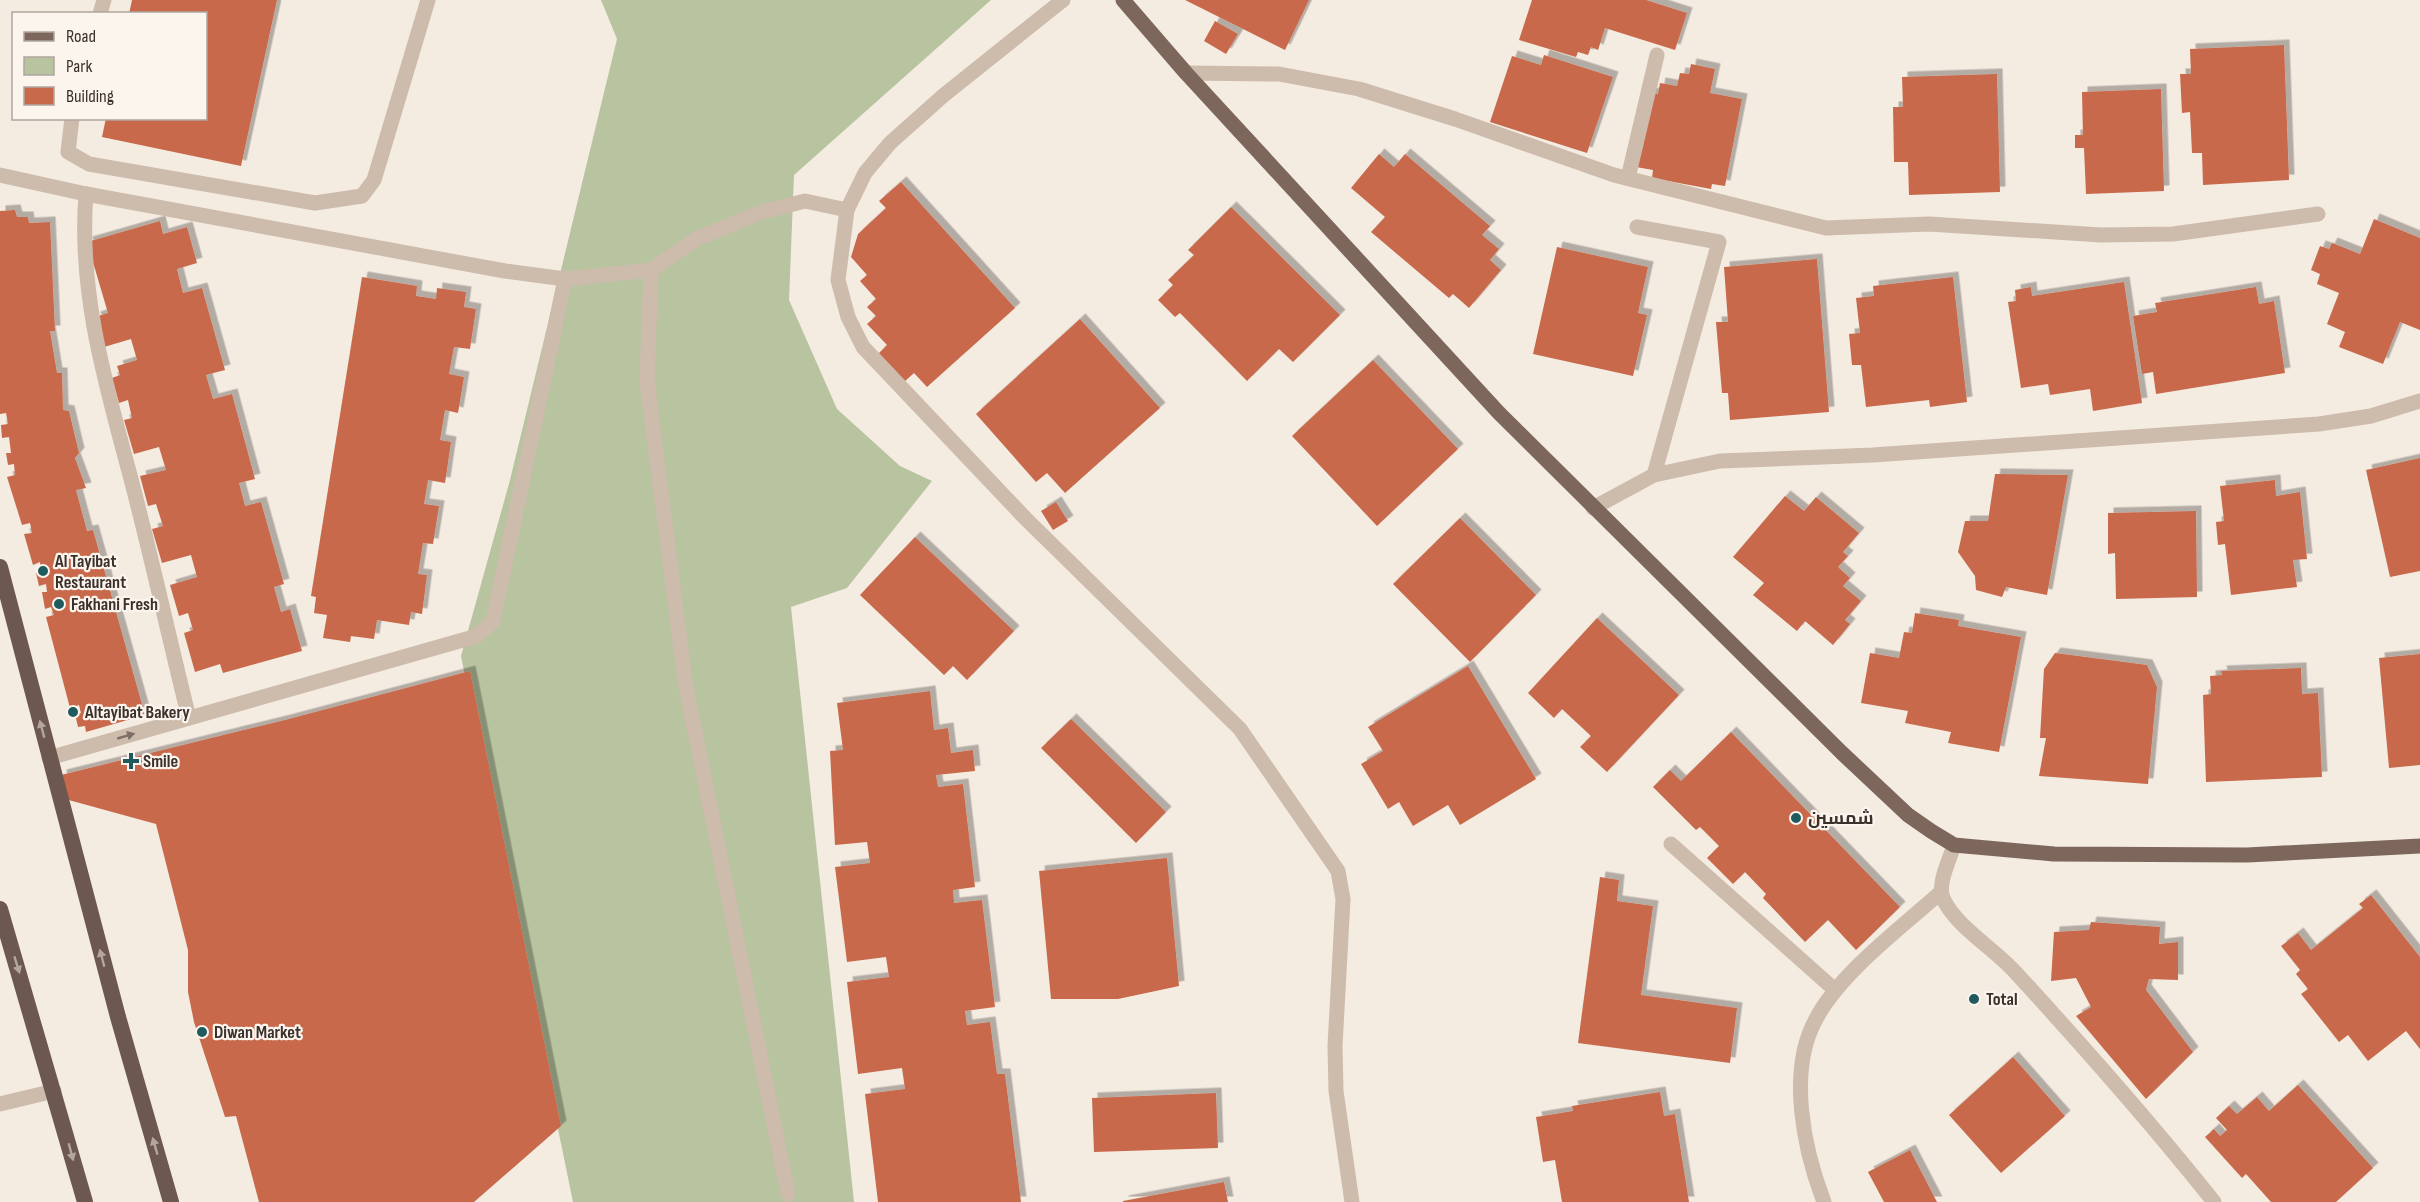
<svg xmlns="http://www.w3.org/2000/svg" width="2420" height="1202" viewBox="0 0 2420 1202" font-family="'Sofia Sans Condensed',Cairo,sans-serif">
<defs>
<filter id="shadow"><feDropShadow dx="5.5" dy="-5.5" stdDeviation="0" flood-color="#0004"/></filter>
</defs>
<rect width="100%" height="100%" fill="#f4ebe1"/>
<polygon fill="#b8c4a0" points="601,0 991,0 794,175 789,300 837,409 900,466 932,481 847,588 791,607 854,1202 573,1202 461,656 510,480 617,39"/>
<g fill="#c8694b" filter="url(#shadow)">
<polygon points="132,0 277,0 241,166 102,137 106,118 206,118 206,14 129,14"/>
<polygon points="1185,0 1309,0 1285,50"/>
<polygon points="1532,0 1646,0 1687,13 1675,50 1605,28 1598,50 1591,47 1588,55 1578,52 1576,57 1519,40"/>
<polygon points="1215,21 1238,34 1226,54 1204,41"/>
<polygon points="2284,45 2289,180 2203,185 2202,153 2192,153 2190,112 2182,113 2180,74 2191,74 2190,49"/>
<polygon points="1544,55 1613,77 1587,153 1490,122 1512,56 1541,65"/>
<polygon points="1691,64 1715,69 1710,93 1742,99 1725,186 1712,184 1711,189 1652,178 1653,170 1636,167 1650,93 1658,94 1660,83 1677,86 1680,73 1689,74"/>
<polygon points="1997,74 2000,192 1909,195 1908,162 1894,162 1893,107 1903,107 1902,77"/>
<polygon points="2161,89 2164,191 2086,194 2084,148 2075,148 2075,135 2083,135 2082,92"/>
<polygon points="1379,154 1394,167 1405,154 1490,226 1482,235 1499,249 1490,260 1501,270 1469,308 1453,294 1449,298 1371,232 1385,217 1351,188"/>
<polygon points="901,182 1015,308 927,387 914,373 904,382 878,354 887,345 867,324 876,316 867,307 876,299 860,281 867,275 851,257 858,234 886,208 879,201"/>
<polygon points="1231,207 1340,315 1293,362 1279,349 1247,381 1180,313 1175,317 1158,300 1173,285 1168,280 1194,255 1188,250"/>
<polygon points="15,210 17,217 28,217 29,223 50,222 55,331 50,331 57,373 62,373 63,410 69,411 79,453 75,458 86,488 76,490 87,531 93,530 145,715 86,732 85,726 78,727 75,714 81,713 79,705 70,708 46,617 54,615 51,607 45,609 42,592 47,592 46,584 39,586 36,573 41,572 40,562 33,565 24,534 32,533 30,523 22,525 7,477 15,475 14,464 8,465 6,453 11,453 9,437 2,438 1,425 8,424 6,413 0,414 0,211"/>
<polygon points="2374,219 2420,238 2420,330 2400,322 2383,364 2339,347 2345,332 2327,324 2339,293 2317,284 2320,274 2311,270 2320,246 2329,249 2332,243 2360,254"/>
<polygon points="160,221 163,234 187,227 197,263 177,269 183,293 202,288 225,370 206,375 213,399 232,394 255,479 239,483 245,506 261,502 284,584 274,587 281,612 290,609 302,651 223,673 220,664 195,672 184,633 193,630 188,613 179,616 170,585 197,577 191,555 162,563 152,529 163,526 156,504 148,506 140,476 166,470 159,447 134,454 124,420 132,418 128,400 119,403 112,378 120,375 117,366 137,360 131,339 104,347 95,317 108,313 87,242"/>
<polygon points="1557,247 1648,267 1638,313 1647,315 1633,376 1533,354"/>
<polygon points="1817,259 1829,412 1730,420 1728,393 1722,393 1716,322 1728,322 1724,267"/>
<polygon points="362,277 417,286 416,296 436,299 437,288 466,292 464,307 476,309 470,349 454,347 449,374 464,377 458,413 445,410 440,440 451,442 445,483 428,480 424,504 439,506 433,544 423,543 418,574 427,575 422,614 411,612 409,625 377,620 374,639 351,636 350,642 323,638 327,615 314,613 316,597 311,596"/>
<polygon points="1953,277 1967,402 1930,407 1929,400 1866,407 1861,365 1852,365 1849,334 1860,333 1856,298 1874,296 1873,286"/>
<polygon points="2124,282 2142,403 2093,411 2090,389 2050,395 2048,384 2021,388 2008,302 2016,301 2015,290 2031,287 2032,296"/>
<polygon points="2256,287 2259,304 2274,301 2285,373 2156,394 2153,372 2142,374 2133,316 2157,312 2155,303"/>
<polygon points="1080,319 1160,408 1065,493 1047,473 1036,482 976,414"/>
<polygon points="1373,360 1458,449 1377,526 1292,436"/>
<polygon points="2420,458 2420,571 2390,577 2366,470"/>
<polygon points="1995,474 2068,475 2047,595 2006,587 2002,597 1976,590 1975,576 1958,552 1965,521 1988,521"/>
<polygon points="2275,480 2276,496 2300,492 2307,559 2293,560 2297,587 2231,595 2225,544 2218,545 2216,522 2224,521 2220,486"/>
<polygon points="1785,496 1804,511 1816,497 1859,533 1843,552 1848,556 1838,567 1850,578 1843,586 1861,601 1845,620 1850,624 1833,645 1805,621 1797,631 1753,595 1764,583 1733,557"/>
<polygon points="1056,502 1068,521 1053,530 1041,511"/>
<polygon points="2196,511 2197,597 2116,599 2115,553 2108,554 2108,513"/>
<polygon points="1460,518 1536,595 1470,662 1393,584"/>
<polygon points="915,537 1014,631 967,680 953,666 944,675 860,595"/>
<polygon points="1915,613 1959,620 1958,626 2021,637 1999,752 1948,743 1951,732 1905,723 1908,711 1861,703 1870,653 1899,658 1904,632 1912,633"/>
<polygon points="1597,618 1679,695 1607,772 1580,747 1591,736 1562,709 1554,718 1528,693"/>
<polygon points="2055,653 2147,665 2157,687 2148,784 2039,776 2046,738 2040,738 2044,669"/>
<polygon points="2420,654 2420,765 2389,768 2379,658"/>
<polygon points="1468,666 1536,779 1460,825 1448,805 1413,826 1399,802 1388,809 1361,764 1383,751 1368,727"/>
<polygon points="2301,668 2302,694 2318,693 2322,777 2206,782 2203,695 2211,694 2210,676 2222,675 2221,671"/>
<polygon points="470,671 561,1126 474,1202 259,1202 236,1116 225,1117 194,1022 188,992 188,950 156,824 65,799 61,775 285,720"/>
<polygon points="930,691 934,730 948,728 951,753 973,750 975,771 936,775 938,787 963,784 975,887 953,890 954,903 982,900 995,1007 965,1011 967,1025 990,1022 997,1074 1005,1074 1021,1202 878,1202 865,1094 905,1089 902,1068 858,1074 847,982 889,977 886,957 847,962 835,867 870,863 867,842 835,845 830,751 843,750 837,703"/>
<polygon points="1071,719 1166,812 1136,843 1041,748"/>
<polygon points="1731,732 1900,907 1856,950 1828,920 1805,942 1763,898 1766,894 1745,872 1733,884 1707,858 1719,846 1700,827 1696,830 1653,787 1670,770 1681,781"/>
<polygon points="1167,858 1179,986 1118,999 1051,999 1039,871"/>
<polygon points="1600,877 1619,880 1617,901 1653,906 1641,995 1737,1008 1730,1063 1578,1043"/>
<polygon points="2371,895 2420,957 2420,1049 2406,1031 2368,1061 2348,1035 2339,1042 2301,994 2308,989 2296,974 2300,970 2281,946 2298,933 2311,950 2363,908 2359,904"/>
<polygon points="2091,922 2160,927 2159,944 2178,942 2178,980 2149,979 2146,990 2193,1052 2146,1099 2076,1016 2091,1007 2076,978 2051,981 2054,932 2089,930"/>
<polygon points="2013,1057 2065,1116 2001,1173 1949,1115"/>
<polygon points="2298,1085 2373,1168 2336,1202 2271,1202 2246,1174 2242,1178 2205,1137 2214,1129 2220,1136 2227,1130 2216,1118 2229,1106 2237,1114 2257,1097 2269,1111"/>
<polygon points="1660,1092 1664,1116 1675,1114 1689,1202 1562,1202 1555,1160 1543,1162 1536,1117 1573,1111 1572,1106"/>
<polygon points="1216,1093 1218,1148 1094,1152 1092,1098"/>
<polygon points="1910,1150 1937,1202 1884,1202 1868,1172"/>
<polygon points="1224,1182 1228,1202 1123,1202 1123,1201"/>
</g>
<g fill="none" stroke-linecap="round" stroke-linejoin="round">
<g stroke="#cdbbac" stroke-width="15">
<polyline points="100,14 104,0"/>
<polyline points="72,118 68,152 89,164 315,203 362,196 374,180 428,0"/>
<polyline points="1671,844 1835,990"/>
<polyline points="0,1104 54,1091"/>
</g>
<g stroke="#cdbbac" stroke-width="15">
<polyline points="1063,0 944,95 890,143 865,173 847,210 838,280 848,317 863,347 1026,519 1240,729 1338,871 1343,899 1335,1046 1336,1091 1352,1202"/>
<polyline points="1186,73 1279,74 1359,89 1455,119 1614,175 1826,228 1929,224 2101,235 2173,234 2318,214"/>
<polyline points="0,175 86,194 505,271 565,279"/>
<polyline points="1628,178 1657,55"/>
<path d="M86,194C78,292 106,385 131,479C152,559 169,638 189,718"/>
<polyline points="1637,227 1719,242 1654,475"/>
<polyline points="651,270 647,381 685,682 788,1194"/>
<polyline points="1593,508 1654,475 1720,461 1873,455 2319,424 2371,416 2420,401"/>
<polyline points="49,758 477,636 493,621 565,279 651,270 696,239 762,212 805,201 847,210"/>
<path d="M1954,845C1950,859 1937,884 1943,898C1954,925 1996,950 2016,973C2084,1047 2151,1123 2214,1202"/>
<path d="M1824,1202C1804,1150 1787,1071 1816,1019C1840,973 1902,927 1941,892"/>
</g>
<polyline stroke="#7d675c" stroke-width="15" points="1123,0 1186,73 1499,413 1842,753 1908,815 1931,831 1954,845 2054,854 2247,855 2420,846"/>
<g stroke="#6c584f" stroke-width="16">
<polyline points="0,567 118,1017 171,1202"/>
<polyline points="0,909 85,1202"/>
</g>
</g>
<defs><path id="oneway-solid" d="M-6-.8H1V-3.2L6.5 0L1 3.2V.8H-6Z" transform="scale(1.5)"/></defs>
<g fill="#b4a69e">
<use href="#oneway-solid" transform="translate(42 729) rotate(-105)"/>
<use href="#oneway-solid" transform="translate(102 958) rotate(-105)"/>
<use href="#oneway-solid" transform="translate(17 965) rotate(73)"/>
<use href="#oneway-solid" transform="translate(155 1146) rotate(-106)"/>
<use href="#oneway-solid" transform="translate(71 1152) rotate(75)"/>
</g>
<use fill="#7d6f65" href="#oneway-solid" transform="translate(126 736) rotate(-16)"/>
<g fill="#1f5a5e" stroke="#fbf5ee" stroke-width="2">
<circle cx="43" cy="571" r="6"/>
<circle cx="59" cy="604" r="6"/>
<circle cx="73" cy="712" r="6"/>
<path d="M128 752h6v6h6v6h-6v6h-6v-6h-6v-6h6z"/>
<circle cx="1796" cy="818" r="6"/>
<circle cx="1974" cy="999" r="6"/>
<circle cx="202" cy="1032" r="6"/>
</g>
<g text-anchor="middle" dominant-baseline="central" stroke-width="4.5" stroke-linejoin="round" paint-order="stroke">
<g font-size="18" font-weight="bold" fill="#3b302b" stroke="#fbf5ee" text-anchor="start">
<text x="55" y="561">Al Tayibat<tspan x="55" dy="21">Restaurant</tspan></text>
<text x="71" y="604">Fakhani Fresh</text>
<text x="85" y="712">Altayibat Bakery</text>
<text x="143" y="761">Smile</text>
<text x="1808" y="818">شمسين</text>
<text x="1986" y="999">Total</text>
<text x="214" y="1032">Diwan Market</text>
</g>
</g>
<rect x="12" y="12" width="195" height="108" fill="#fbf5ee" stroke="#aea6a0" stroke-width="1.5"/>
<rect x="24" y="32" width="30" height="9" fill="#7d675c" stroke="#aea6a0" stroke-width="1.5"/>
<text x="66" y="42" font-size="18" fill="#3b302b">Road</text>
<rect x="24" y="57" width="30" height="18" fill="#b8c4a0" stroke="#aea6a0" stroke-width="1.5"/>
<text x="66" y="72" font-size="18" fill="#3b302b">Park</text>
<rect x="24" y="87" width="30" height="18" fill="#c8694b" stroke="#aea6a0" stroke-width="1.5"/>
<text x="66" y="102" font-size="18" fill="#3b302b">Building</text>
</svg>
